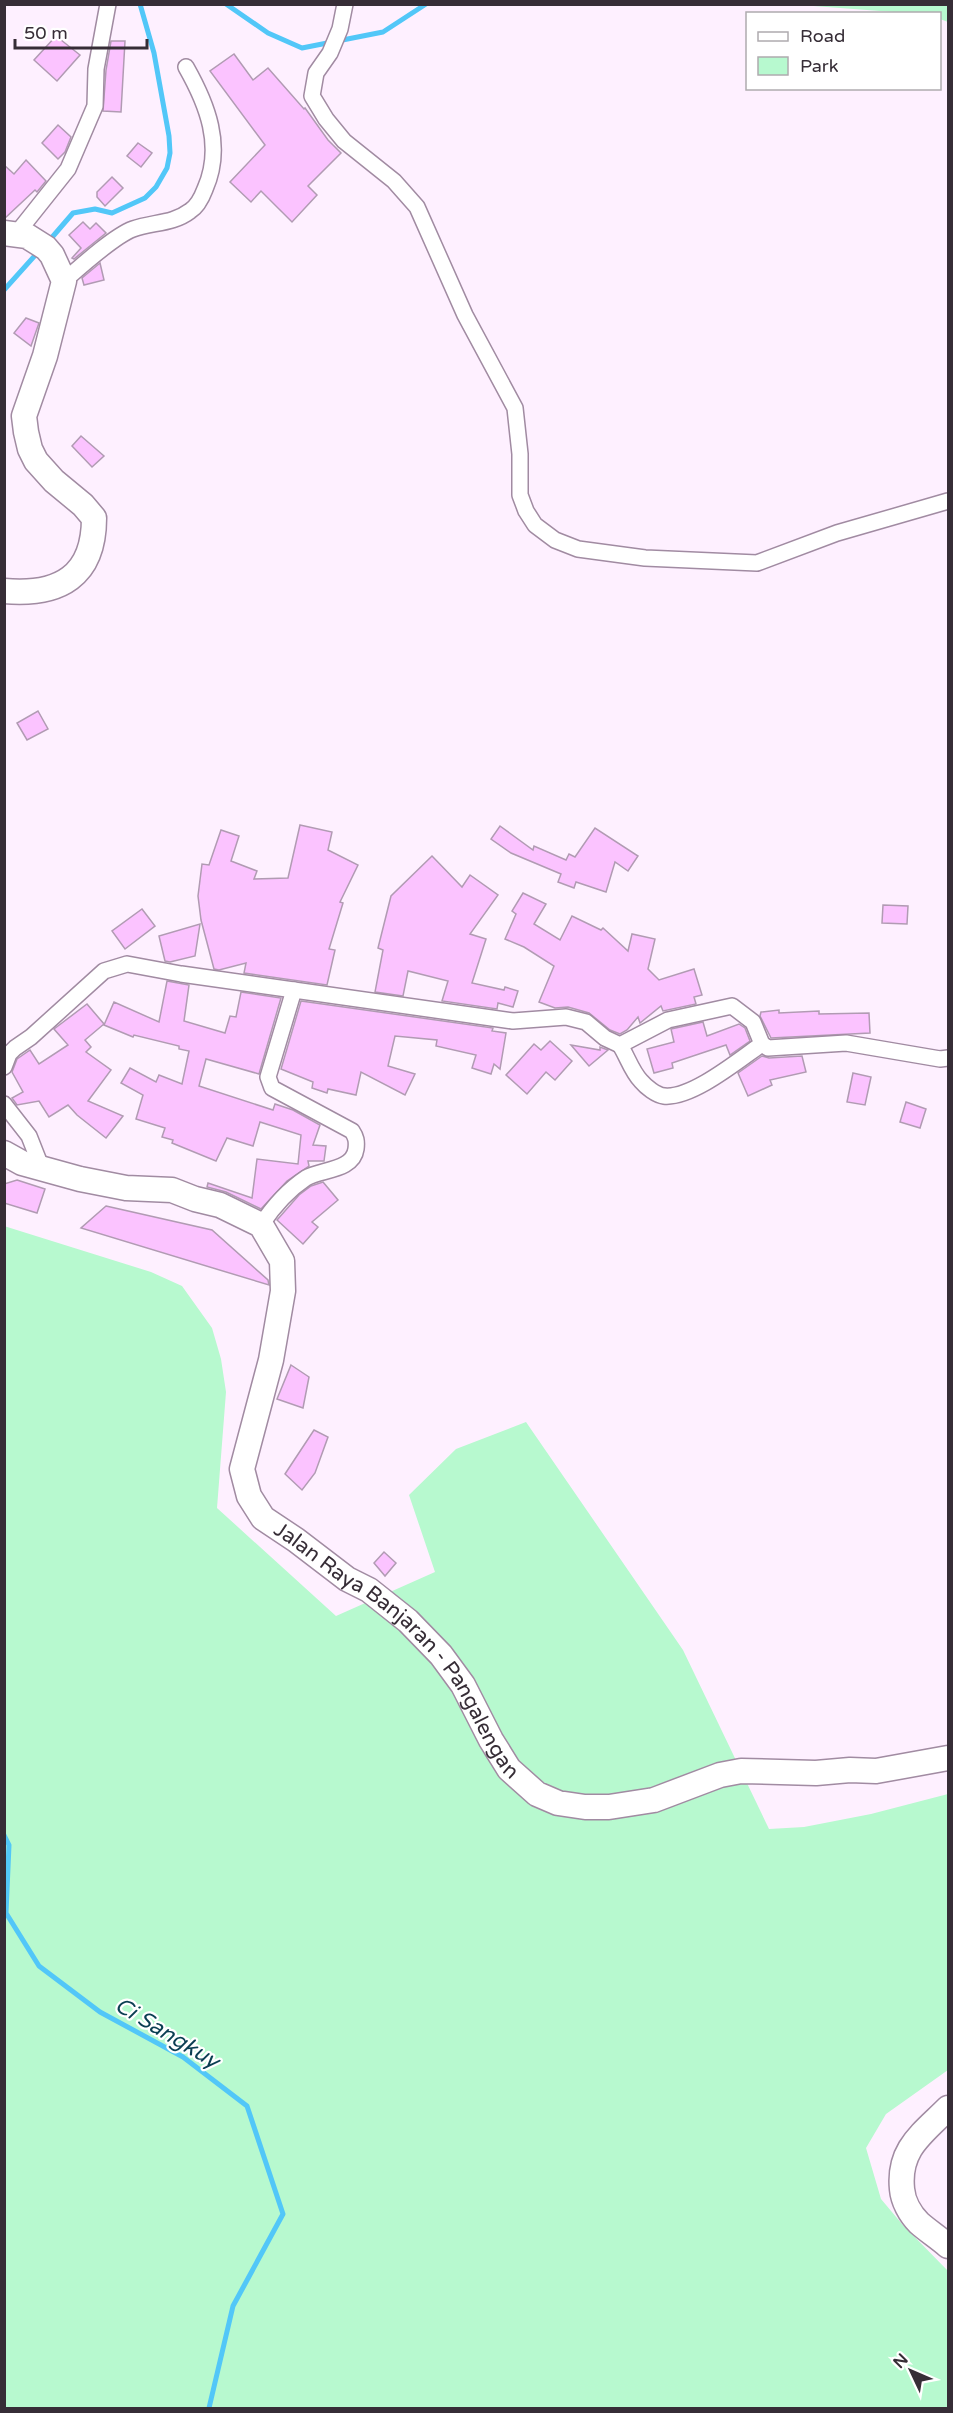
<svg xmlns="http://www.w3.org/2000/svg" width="953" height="2413" viewBox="0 0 953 2413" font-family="'Varela Round',sans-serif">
<rect width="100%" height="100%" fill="#fef0ff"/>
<g fill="#b7f9cf">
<polygon points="800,5 948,5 948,22 940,19 940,14 907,13"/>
<polygon points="4,1226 151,1272 182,1286 212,1328 221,1359 226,1392 217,1508 336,1616 435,1572 409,1495 456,1449 526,1422 683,1650 769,1829 804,1827 871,1814 948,1794 948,2070 886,2114 866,2148 881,2199 902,2224 948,2271 948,2408 5,2408"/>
</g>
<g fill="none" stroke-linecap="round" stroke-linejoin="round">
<g stroke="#52c7f8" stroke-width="5">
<polyline points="226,4 268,33 302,48 383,32 426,4"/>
<polyline points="48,242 73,213 95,209 112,213 145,198 156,187 167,168 170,153 169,136 154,53 140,4"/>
<polyline points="4,290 39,251"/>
<polyline points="4,1835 9,1845 6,1913 39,1966 100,2012 183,2057 247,2106 283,2214 233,2306 209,2408"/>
</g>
</g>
<g fill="#fbc3ff" stroke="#b19bb3" stroke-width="1.5">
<polygon points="56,36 80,55 57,81 34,60"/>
<polygon points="111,41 125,41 121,112 103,111 106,70"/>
<polygon points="234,54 253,80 268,68 304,109 305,108 328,140 341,153 308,186 317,195 292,222 261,191 251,202 230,182 265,145 210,71"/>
<polygon points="58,125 71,137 65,152 58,159 42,143"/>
<polygon points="138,143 152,153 141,167 127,156"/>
<polygon points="26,160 46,181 37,192 35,190 4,219 4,165 14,174"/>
<polygon points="112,177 123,188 105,206 97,197 97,192"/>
<polygon points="83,222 90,229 96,223 106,233 74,259 72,258 81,248 69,235"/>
<polygon points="100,263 104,280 84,285 82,278"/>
<polygon points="26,318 39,323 31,346 14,333"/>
<polygon points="81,436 104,456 92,467 72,446"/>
<polygon points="38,711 48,729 27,740 17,723"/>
<polygon points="300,825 332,832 328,850 358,865 340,902 343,903 329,949 335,950 327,985 244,973 246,963 219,970 214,969 201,920 198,896 202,864 209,865 221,830 239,836 231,861 257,871 254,879 288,878"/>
<polygon points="500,826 533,850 534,846 566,860 569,854 575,857 595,828 638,856 628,871 615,862 606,892 576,882 574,888 558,882 561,874 511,853 491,839"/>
<polygon points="432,856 462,887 470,875 498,895 470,934 486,939 472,983 504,990 505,987 518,991 513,1007 498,1003 497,1009 442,1001 448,981 408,971 403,996 375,992 383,950 378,948 391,896"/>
<polygon points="523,893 546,904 534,924 560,940 572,916 601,930 603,928 628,951 632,934 655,939 648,969 659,980 694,969 702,995 694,997 696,1004 663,1011 661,1006 640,1023 638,1017 627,1030 620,1034 610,1030 589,1013 568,1007 555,1008 539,1002 554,966 524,947 505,939 516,914 512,911"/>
<polygon points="883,905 908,906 907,924 882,923"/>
<polygon points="142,909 155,926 125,949 112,931"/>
<polygon points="200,924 195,956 170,962 165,961 159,936"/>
<polygon points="167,981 189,985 184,1021 225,1033 230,1016 236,1017 241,992 281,998 259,1074 206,1059 199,1086 273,1110 275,1104 293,1110 320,1125 313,1145 326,1146 324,1161 308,1161 309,1166 287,1181 261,1209 226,1192 207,1187 208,1183 252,1198 257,1159 298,1164 301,1135 260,1122 253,1146 227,1138 216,1161 172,1143 173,1140 162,1137 165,1128 136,1119 143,1095 121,1083 130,1068 156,1082 159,1075 182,1084 189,1051 179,1049 179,1046 134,1035 133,1037 104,1025 114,1002 159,1022"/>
<polygon points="301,1001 493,1028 492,1031 506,1033 500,1069 494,1064 491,1074 472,1068 476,1055 436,1046 437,1040 395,1036 388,1066 415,1074 405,1095 361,1072 356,1095 328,1089 327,1093 312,1088 313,1082 281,1069"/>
<polygon points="87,1004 104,1024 85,1040 91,1047 86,1052 111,1070 88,1101 123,1116 106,1138 77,1115 68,1105 49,1117 39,1101 17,1105 12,1098 23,1092 12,1072 17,1059 30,1050 39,1064 68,1045 54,1029"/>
<polygon points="779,1010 779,1013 819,1011 819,1014 869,1013 870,1033 771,1038 760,1016 761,1012"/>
<polygon points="703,1022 707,1036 739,1024 745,1028 750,1041 730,1055 726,1045 672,1063 673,1068 654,1073 647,1049 674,1042 671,1029"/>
<polygon points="550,1041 572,1061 555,1080 546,1072 527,1094 506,1075 534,1044 541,1050"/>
<polygon points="571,1045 600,1050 600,1047 608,1050 589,1066"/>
<polygon points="762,1056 769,1058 802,1056 806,1072 770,1080 772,1085 748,1096 738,1073"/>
<polygon points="853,1073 871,1077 865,1105 847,1102"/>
<polygon points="906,1102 926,1109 920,1128 900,1122"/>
<polygon points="17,1180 45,1189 37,1213 4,1203 4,1184"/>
<polygon points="323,1182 338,1200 312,1222 318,1227 303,1244 277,1220 299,1195 311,1186"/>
<polygon points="106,1206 212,1230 268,1280 269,1285 81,1228"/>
<polygon points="291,1365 309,1377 303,1408 277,1399"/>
<polygon points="314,1430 328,1437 315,1473 302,1490 285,1474"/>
<polygon points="384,1552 396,1563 385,1576 374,1563"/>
</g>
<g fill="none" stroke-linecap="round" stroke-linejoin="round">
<g stroke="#a18ba2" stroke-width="18">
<g id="minor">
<polyline points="345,4 340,29 330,53 316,73 312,96 326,119 344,141 394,181 417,207 465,315 515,408 520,454 520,495 526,511 535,525 555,540 578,549 645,558 757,563 837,533 948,501"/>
<polyline points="17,233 68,169 95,106 96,69 108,4"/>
<path d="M64,281C80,267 114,236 133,229C153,222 173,224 190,211C198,206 202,197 205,189C224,146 207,104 186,67"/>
<path d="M620,1045C627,1056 632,1072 641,1081C646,1087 656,1095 664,1096C692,1099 740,1059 762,1044"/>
<polyline points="4,1067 9,1054 15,1048 31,1037 104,971 127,964 181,974 513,1021 566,1017 586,1022 605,1038 620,1045 668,1020 732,1006 753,1022 762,1044 768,1048 846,1043 940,1059 948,1058"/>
<polyline points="4,1104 29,1136 42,1169"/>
<path d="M261,1225C273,1207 288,1190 306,1178C321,1169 353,1171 356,1149C357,1141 356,1137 352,1131L272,1088L268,1077L294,990"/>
</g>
</g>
<g stroke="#a18ba2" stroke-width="27">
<g id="primary">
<path d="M4,233L27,236L46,248L52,255L64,281L45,356L24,416L26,432L30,449L36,461L54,481L83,505L94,518C94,576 60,596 4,591"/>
<path id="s1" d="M4,1153L22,1163L80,1179L126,1188L172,1190L195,1199L220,1205L261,1225L282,1261L283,1291L271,1360L242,1469L249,1496L263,1518L296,1540L347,1579L369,1590L408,1621L441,1655L463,1685L491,1740L509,1769L537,1794L558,1803L585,1807H609L654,1800L720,1775L741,1771L816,1773L850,1770L876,1771L948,1758"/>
<path d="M948,2108C922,2134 898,2149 902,2189C903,2201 910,2214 919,2223C928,2231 939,2238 948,2246"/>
</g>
</g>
<use href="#minor" stroke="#fff" stroke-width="15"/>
<use href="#primary" stroke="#fff" stroke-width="24"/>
</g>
<g text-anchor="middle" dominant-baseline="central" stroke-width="4.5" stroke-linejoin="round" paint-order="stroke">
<g font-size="21" fill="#362d36" stroke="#fff">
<text stroke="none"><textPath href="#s1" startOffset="770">Jalan Raya Banjaran - Pangalengan</textPath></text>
</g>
<g font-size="22" font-style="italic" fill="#0a3e52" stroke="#fff">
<text transform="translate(167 2033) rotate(31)">Ci Sangkuy</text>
</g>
</g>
<rect width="953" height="2413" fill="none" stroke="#362d36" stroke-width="12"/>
<rect x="746" y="12" width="195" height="78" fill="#ffffff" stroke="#afabaf" stroke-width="1.5"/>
<rect x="758" y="32" width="30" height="9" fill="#ffffff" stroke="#afabaf" stroke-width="1.5"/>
<text x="800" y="42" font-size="18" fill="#362d36">Road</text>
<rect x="758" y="57" width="30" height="18" fill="#b7f9cf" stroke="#afabaf" stroke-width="1.5"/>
<text x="800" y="72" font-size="18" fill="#362d36">Park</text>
<g transform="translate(911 2371) rotate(314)" stroke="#ffffff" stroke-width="4.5" paint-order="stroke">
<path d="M0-4.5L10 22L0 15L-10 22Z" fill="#362d36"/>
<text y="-9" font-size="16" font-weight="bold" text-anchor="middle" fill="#362d36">N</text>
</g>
<path d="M15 39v9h132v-9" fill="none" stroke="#362d36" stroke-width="3"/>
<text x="24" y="39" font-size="18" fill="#362d36" stroke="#ffffff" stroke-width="4.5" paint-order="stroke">50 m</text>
</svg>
